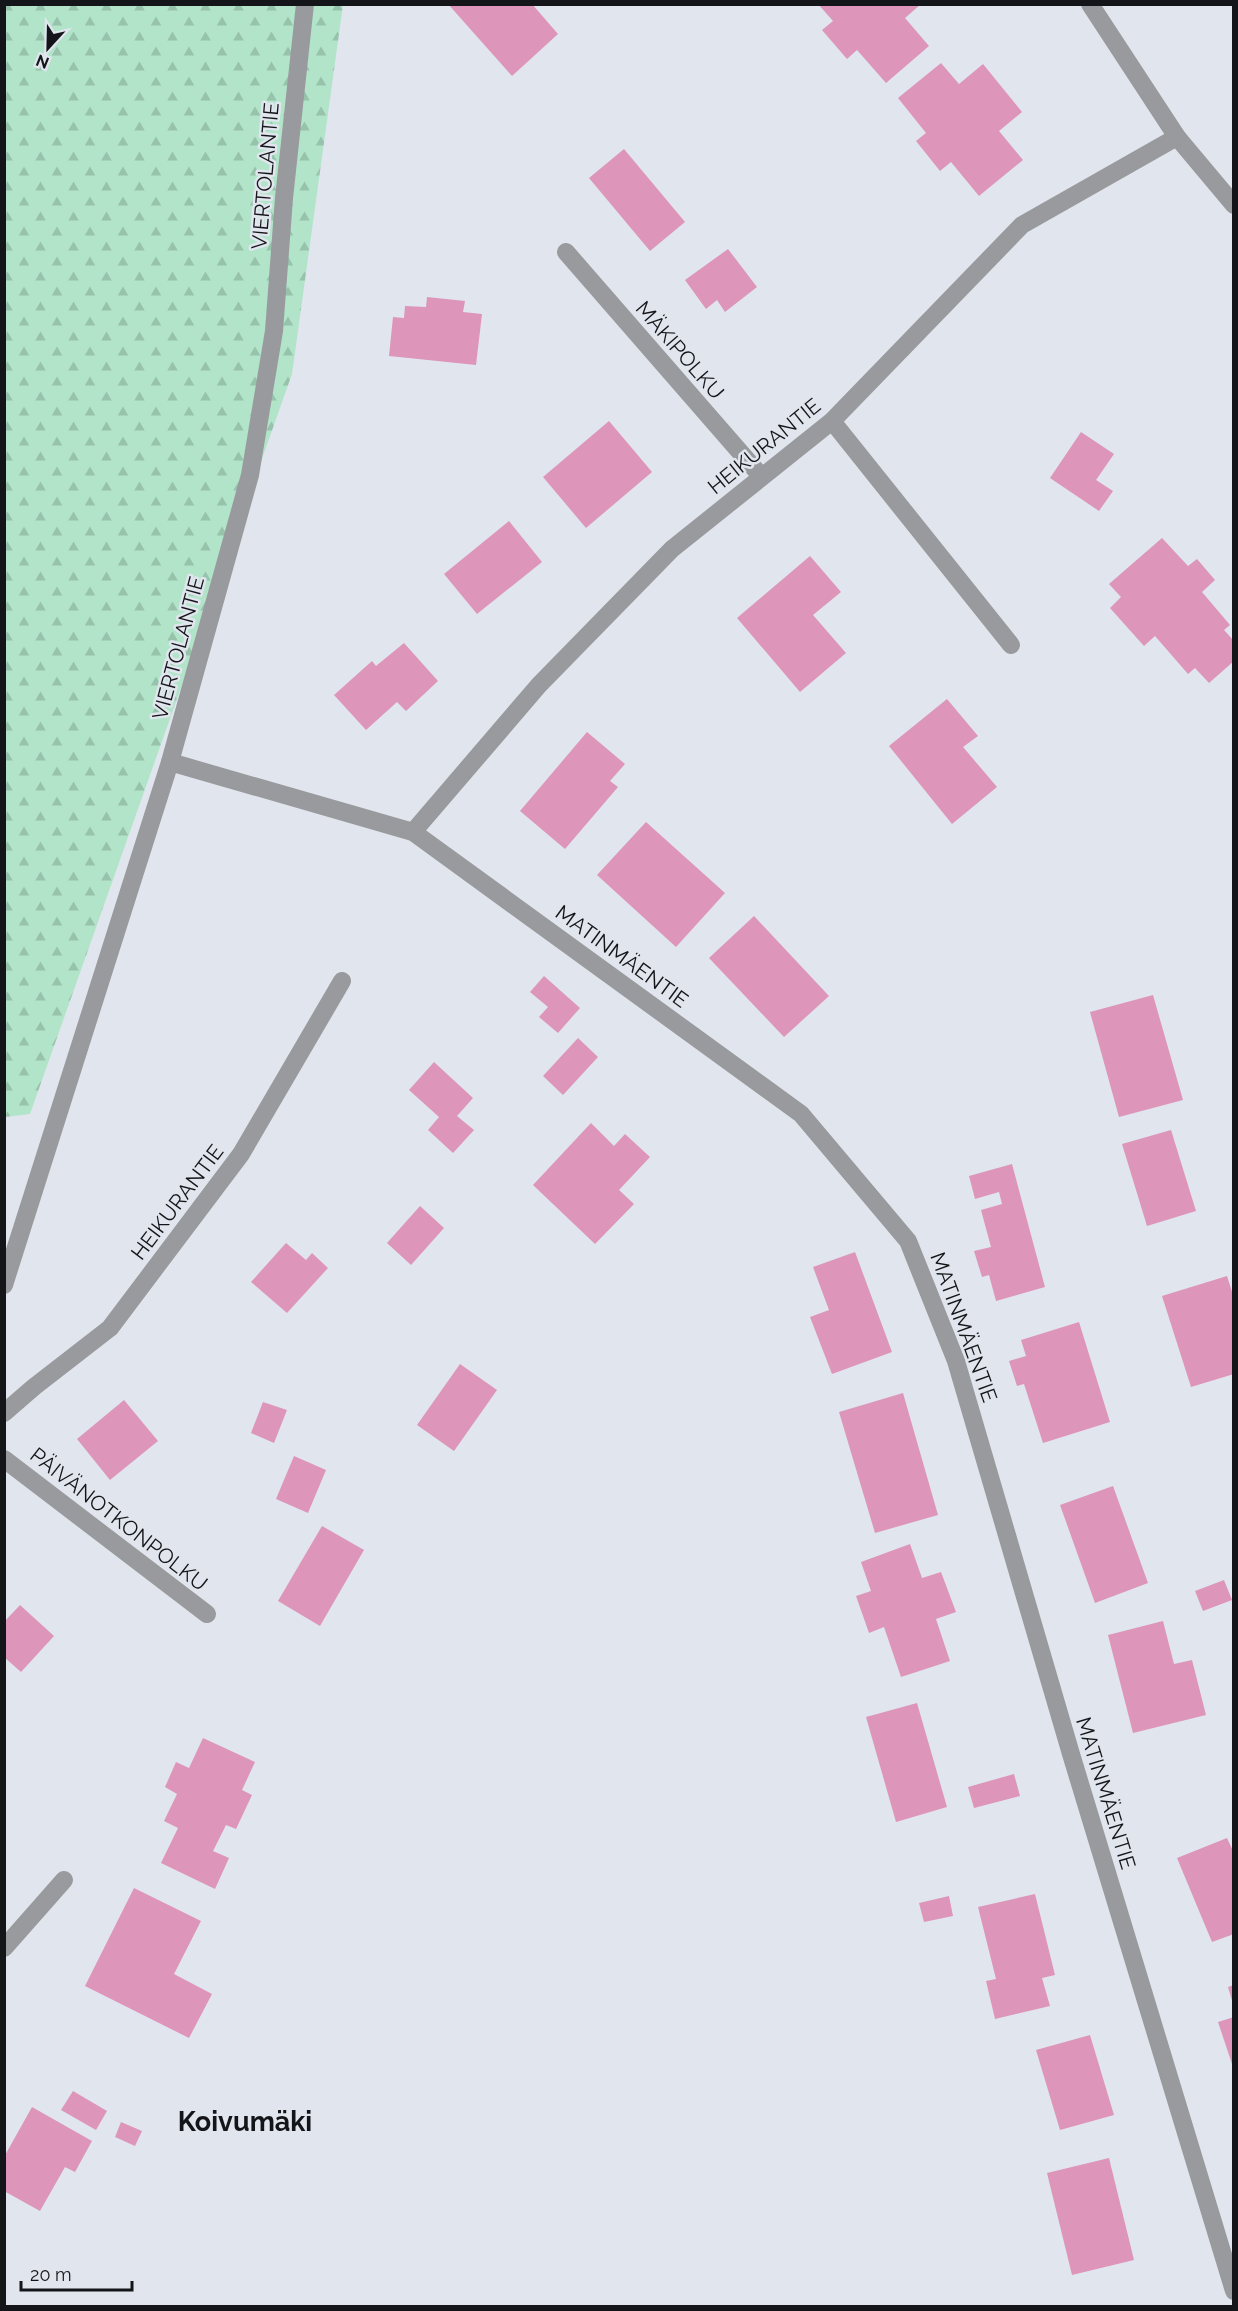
<svg xmlns="http://www.w3.org/2000/svg" width="1238" height="2311" viewBox="0 0 1238 2311" font-family="Raleway,sans-serif">
<defs>
<pattern id="forest-firs" width="22" height="20" patternUnits="userSpaceOnUse" patternTransform="scale(1.5)"><rect width="22" height="20" fill="#b1e4c9"/><path d="M5 1l3.5 6h-7zM16 11l3.5 6h-7z" fill="#97c3ac"/></pattern>
</defs>
<rect width="100%" height="100%" fill="#e1e6ee"/>
<polygon fill="url(#forest-firs)" points="4,5 343,5 292,374 30,1114 5,1117"/>
<g fill="#dd95b9">
<polygon points="448,4 532,4 558,34 512,76"/>
<polygon points="818,4 921,4 905,18 929,46 886,83 857,50 847,59 822,30 833,21"/>
<polygon points="941,63 959,84 983,64 1022,112 999,131 1023,160 979,196 951,162 940,171 916,141 926,133 898,98"/>
<polygon points="624,149 685,222 650,251 589,178"/>
<polygon points="728,249 757,287 725,312 717,300 706,309 685,280"/>
<polygon points="427,297 465,301 463,312 482,314 476,365 389,356 393,317 404,318 405,306 426,307"/>
<polygon points="609,421 652,472 586,528 543,477"/>
<polygon points="1081,432 1114,454 1096,480 1113,491 1099,511 1050,478"/>
<polygon points="509,521 542,562 477,614 444,574"/>
<polygon points="1162,538 1188,566 1197,559 1215,580 1202,592 1230,625 1224,630 1234,641 1234,661 1209,683 1195,668 1188,674 1155,636 1144,646 1110,608 1121,597 1109,584"/>
<polygon points="810,556 841,592 813,615 846,653 800,692 737,618"/>
<polygon points="404,643 438,681 406,711 397,702 366,730 334,695 372,661 376,666"/>
<polygon points="947,699 978,736 963,747 997,787 952,824 889,746"/>
<polygon points="587,732 625,764 610,781 618,787 565,849 520,811"/>
<polygon points="646,822 725,893 676,947 597,875"/>
<polygon points="754,916 829,996 784,1037 709,958"/>
<polygon points="544,976 580,1008 558,1033 539,1017 548,1007 530,992"/>
<polygon points="1153,995 1183,1100 1119,1117 1090,1012"/>
<polygon points="578,1038 598,1057 563,1095 543,1076"/>
<polygon points="434,1062 473,1098 457,1116 474,1130 453,1153 428,1130 439,1117 409,1090"/>
<polygon points="591,1123 614,1146 625,1134 650,1157 619,1190 634,1204 595,1244 533,1185"/>
<polygon points="1171,1130 1196,1211 1147,1226 1122,1144"/>
<polygon points="1012,1164 1045,1287 996,1301 989,1275 982,1277 974,1251 991,1247 981,1210 1002,1204 999,1192 975,1199 969,1176"/>
<polygon points="420,1206 444,1228 411,1265 387,1243"/>
<polygon points="286,1243 306,1260 312,1253 328,1268 287,1313 251,1282"/>
<polygon points="855,1252 892,1352 832,1374 810,1317 829,1310 813,1267"/>
<polygon points="1227,1276 1234,1298 1234,1374 1191,1387 1162,1296"/>
<polygon points="1079,1322 1110,1422 1043,1443 1024,1384 1017,1386 1009,1361 1026,1356 1021,1340"/>
<polygon points="460,1364 497,1390 454,1451 417,1425"/>
<polygon points="903,1393 938,1515 875,1533 839,1412"/>
<polygon points="124,1400 158,1441 110,1480 77,1439"/>
<polygon points="263,1402 287,1410 274,1443 251,1433"/>
<polygon points="294,1456 326,1470 308,1513 276,1499"/>
<polygon points="1113,1486 1148,1583 1095,1603 1060,1505"/>
<polygon points="322,1526 364,1550 320,1626 278,1601"/>
<polygon points="910,1544 922,1578 941,1572 956,1612 936,1619 950,1661 901,1677 884,1627 869,1633 856,1596 871,1591 861,1562"/>
<polygon points="1224,1580 1232,1600 1203,1611 1195,1591"/>
<polygon points="20,1605 54,1636 21,1672 4,1657 4,1622"/>
<polygon points="1163,1621 1174,1664 1192,1660 1206,1715 1133,1733 1108,1635"/>
<polygon points="917,1703 947,1807 896,1822 866,1717"/>
<polygon points="203,1738 255,1762 242,1790 252,1795 236,1829 226,1825 213,1851 229,1858 215,1889 161,1863 178,1828 164,1821 177,1794 165,1787 176,1762 189,1768"/>
<polygon points="1014,1774 1020,1796 974,1808 968,1787"/>
<polygon points="1227,1838 1234,1853 1234,1934 1212,1942 1177,1858"/>
<polygon points="134,1888 201,1921 174,1974 212,1994 189,2038 85,1986"/>
<polygon points="1035,1894 1055,1975 1042,1978 1050,2006 995,2019 986,1981 996,1979 978,1907"/>
<polygon points="949,1896 953,1916 924,1922 919,1903"/>
<polygon points="1234,1985 1234,2003 1233,2004 1228,1987"/>
<polygon points="1234,2017 1234,2067 1233,2067 1218,2022"/>
<polygon points="1090,2035 1114,2115 1060,2130 1036,2050"/>
<polygon points="73,2091 107,2111 96,2130 61,2110"/>
<polygon points="32,2107 92,2141 75,2172 65,2167 40,2211 4,2191 4,2157"/>
<polygon points="121,2122 142,2131 135,2146 115,2137"/>
<polygon points="1109,2158 1134,2260 1072,2275 1047,2173"/>
</g>
<g fill="none" stroke-linecap="round" stroke-linejoin="round">
<g stroke="#999a9d" stroke-width="18">
<polyline points="1090,4 1177,137 1234,205"/>
<polyline points="566,252 761,476"/>
<polyline points="832,421 1011,645"/>
<polyline points="170,762 413,832 801,1114 908,1241 956,1361 1071,1754 1234,2291"/>
<polyline points="413,832 539,685 672,549 832,421 1022,225 1177,137"/>
<polyline points="4,1285 170,762 250,475 274,331 284,198 305,4"/>
<polyline points="4,1413 34,1387 110,1328 241,1154 342,981"/>
<polyline points="4,1459 207,1614"/>
<polyline points="4,1948 64,1880"/>
</g>
</g>
<g text-anchor="middle" dominant-baseline="central" stroke-width="5" stroke-linejoin="round" paint-order="stroke">
<g font-size="21" fill="#141518" stroke="#e1e6ee">
<text transform="translate(265 176) rotate(-85)">VIERTOLANTIE</text>
<text transform="translate(680 350) rotate(49)">MÄKIPOLKU</text>
<text transform="translate(764 446) rotate(-39)">HEIKURANTIE</text>
<text transform="translate(178 648) rotate(-75)">VIERTOLANTIE</text>
<text transform="translate(622 956) rotate(36)">MATINMÄENTIE</text>
<text transform="translate(177 1202) rotate(-53)">HEIKURANTIE</text>
<text transform="translate(964 1327) rotate(70)">MATINMÄENTIE</text>
<text transform="translate(119 1519) rotate(38)">PÄIVÄNOTKONPOLKU</text>
<text transform="translate(1106 1793) rotate(73)">MATINMÄENTIE</text>
</g>
<g font-size="27" font-weight="bold" fill="#141518" stroke="#e1e6ee">
<text x="245" y="2121">Koivumäki</text>
</g>
</g>
<rect width="1238" height="2311" fill="none" stroke="#141518" stroke-width="12"/>
<g transform="translate(48 48) rotate(202)" stroke="#e1e6ee" stroke-width="4.5" paint-order="stroke">
<path d="M0-4.5L10 22L0 15L-10 22Z" fill="#141518"/>
<text y="-9" font-size="16" font-weight="bold" text-anchor="middle" fill="#141518">N</text>
</g>
<path d="M21 2281v9h111v-9" fill="none" stroke="#141518" stroke-width="3"/>
<text x="30" y="2281" font-size="18" fill="#141518" stroke="#e1e6ee" stroke-width="4.5" paint-order="stroke">20 m</text>
</svg>
